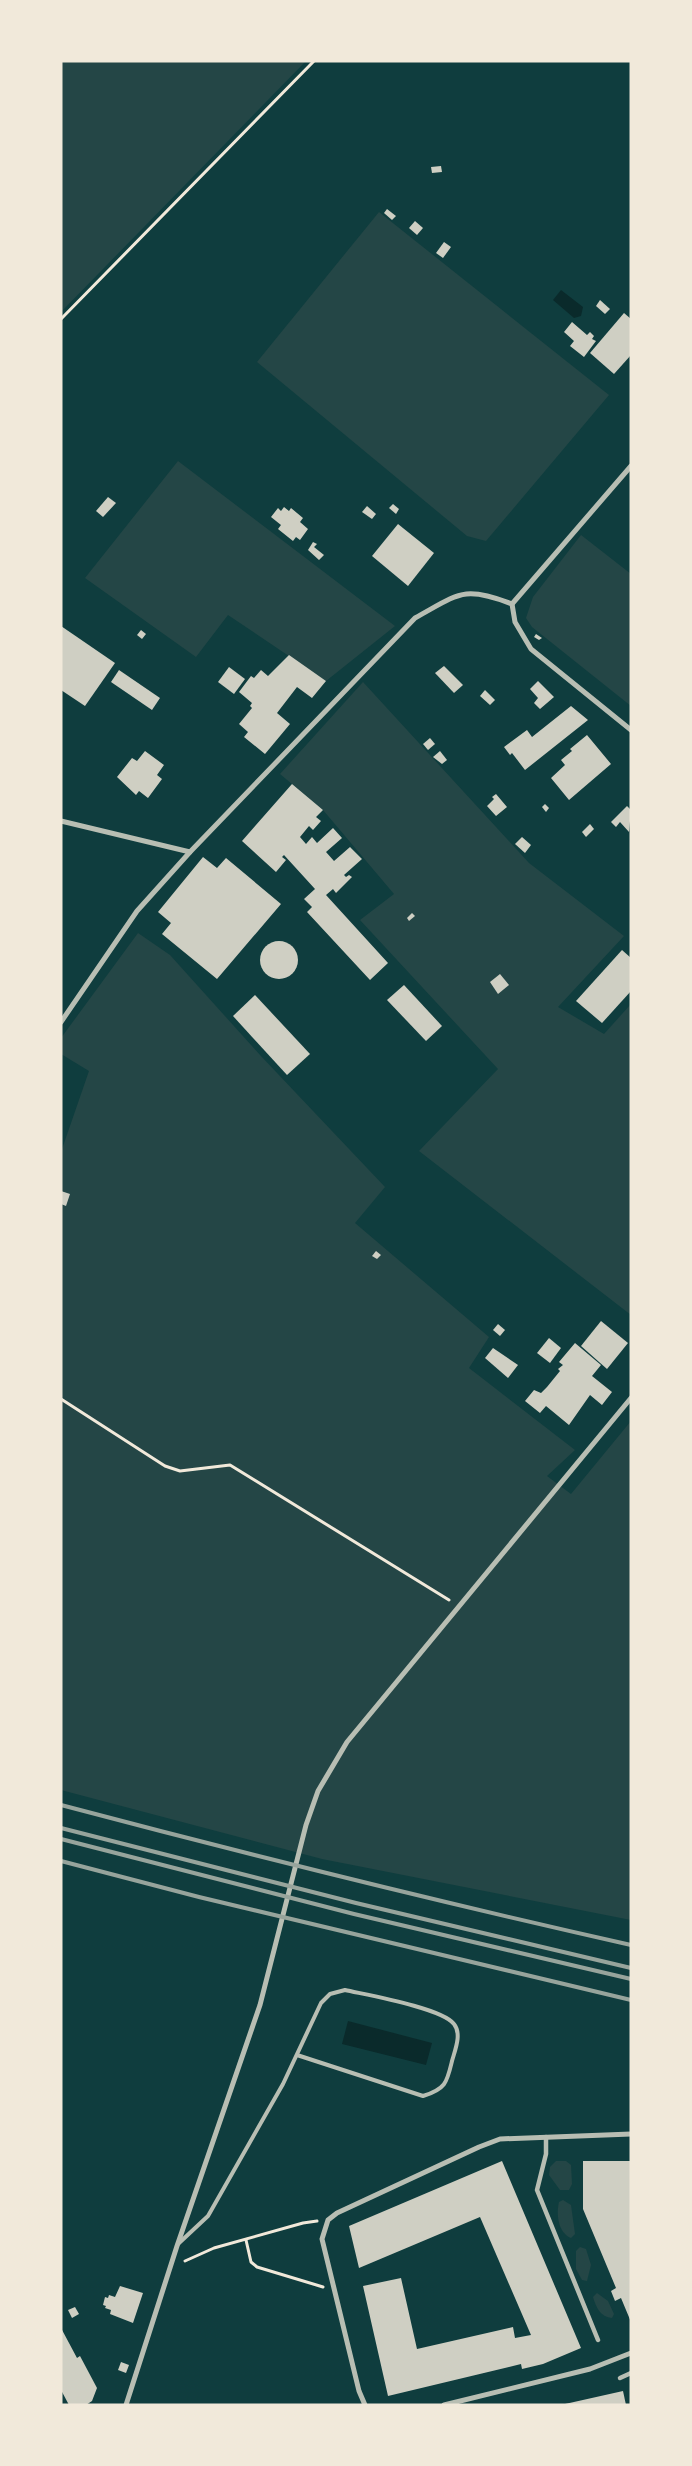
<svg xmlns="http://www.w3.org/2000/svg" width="692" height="2466" viewBox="0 0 692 2466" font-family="'Playfair Display',serif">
<rect width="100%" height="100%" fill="#0f3d3e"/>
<g fill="#244646">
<polygon points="61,61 306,61 61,312"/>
<polygon points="379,212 609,395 486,541 467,536 257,362"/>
<polygon points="178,461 395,626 326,681 228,615 196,657 85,578"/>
<polygon points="581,535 631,574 631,706 532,627 526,618 533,597"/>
<polygon points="363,682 529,863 624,936 558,1007 604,1034 631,1004 631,1315 419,1151 498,1069 360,920 394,894 323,810 280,774"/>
<polygon points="138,933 170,955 260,1055 385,1187 355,1223 489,1337 469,1368 575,1450 547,1476 571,1494 631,1421 631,1920 322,1859 61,1790 61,1152 89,1071 61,1054 61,1038"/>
<polygon points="556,2161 566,2161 571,2165 572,2184 569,2190 560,2190 549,2175 550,2167"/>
<path d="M563,2200L571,2205L575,2234L571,2238C558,2233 556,2214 559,2202Z"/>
<polygon points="580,2247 586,2249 591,2265 587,2281 582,2280 576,2269 576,2251"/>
<path d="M597,2293L608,2301L614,2314L612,2318C600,2317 596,2307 593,2297Z"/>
</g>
<g fill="#0a2a2b">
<polygon points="561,290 583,307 581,316 574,318 553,300"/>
<polygon points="348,2021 432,2043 426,2065 342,2044"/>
</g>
<g fill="#cfcfc3">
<polygon points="441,166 442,172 432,173 431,167"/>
<polygon points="387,209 396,216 392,220 384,213"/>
<polygon points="415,221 423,228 417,235 409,228"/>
<polygon points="444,242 451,247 443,258 436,253"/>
<polygon points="600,300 610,309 605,314 596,306"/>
<polygon points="624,313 631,319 631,355 614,374 590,353"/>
<polygon points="572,322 587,335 590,332 594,336 592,339 596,341 584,357 570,346 574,341 564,332"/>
<polygon points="108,497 116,503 103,517 96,511"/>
<polygon points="393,504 399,509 396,514 389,508"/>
<polygon points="367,506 376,514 372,519 362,512"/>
<polygon points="284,507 289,511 291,508 303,518 300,522 308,529 300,540 296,537 293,541 278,529 281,525 271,517 278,508 281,511"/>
<polygon points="398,524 434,553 408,586 372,556"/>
<polygon points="313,542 317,544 314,547 324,555 319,560 308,550"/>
<polygon points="61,626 115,663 85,706 61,690"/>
<polygon points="141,630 146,634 142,639 137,635"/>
<polygon points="536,634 542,638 539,640 534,637"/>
<polygon points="289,655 326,681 312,698 297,687 277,713 290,724 265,754 244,737 248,732 239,724 252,708 250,706 252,703 239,692 251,676 254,678 261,670 268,676"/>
<polygon points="444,666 463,685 454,693 435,673"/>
<polygon points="229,667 245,679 234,694 218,682"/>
<polygon points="119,670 160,698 152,710 111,682"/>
<polygon points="538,681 554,697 540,709 534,703 538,698 530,689"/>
<polygon points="485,690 495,700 490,705 480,696"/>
<polygon points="571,706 588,720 525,770 512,753 510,755 504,747 527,730 532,737"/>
<polygon points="587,735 611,764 569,800 551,778 565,765 561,760 572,751 570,749"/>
<polygon points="430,738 435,744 428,750 423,744"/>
<polygon points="145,751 164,765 157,775 162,779 148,798 139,791 136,795 117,777 132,758 137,761"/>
<polygon points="440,751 447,760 442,764 433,757"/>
<polygon points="292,784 323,810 316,817 321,821 313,830 309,826 300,837 306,844 312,837 317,843 333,828 342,838 326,852 334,861 350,847 362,859 344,875 346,877 349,875 352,877 336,893 333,889 326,895 388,963 370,980 307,912 312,907 304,899 315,889 284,855 282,857 286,860 276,872 242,841"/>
<polygon points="496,794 507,807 496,816 487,806 494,799 492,797"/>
<polygon points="545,804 549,808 546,812 542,807"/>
<polygon points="627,806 631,810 629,832 620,822 616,827 611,822"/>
<polygon points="590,824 594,829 586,837 582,832"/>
<polygon points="522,837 531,845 525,853 515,844"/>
<polygon points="203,857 217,868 226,858 281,904 217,979 162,934 171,923 158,912"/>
<polygon points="412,913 415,916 409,921 407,918"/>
<circle cx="279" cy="960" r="19"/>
<polygon points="622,950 631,958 631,991 602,1023 576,1001"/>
<polygon points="500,974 509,985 498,994 490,982"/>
<polygon points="404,985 442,1026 426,1041 387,1000"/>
<polygon points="255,995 310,1054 287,1075 233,1016"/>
<polygon points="61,1191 70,1194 66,1206 61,1204"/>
<polygon points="376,1251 381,1255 377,1259 372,1256"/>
<polygon points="601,1321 628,1343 607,1369 581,1346"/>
<polygon points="498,1324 505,1330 500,1336 493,1330"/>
<polygon points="549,1338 561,1348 550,1363 537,1353"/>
<polygon points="575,1343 601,1365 592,1376 612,1392 602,1405 590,1395 569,1425 546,1406 540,1413 525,1401 534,1390 541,1393 547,1387 560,1371 558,1369 563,1365 559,1362"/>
<polygon points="493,1348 518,1365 508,1378 485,1358"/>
<polygon points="502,2161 581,2348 543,2364 522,2369 521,2364 388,2396 363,2286 401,2278 417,2349 513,2327 515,2338 531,2335 480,2217 359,2268 349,2226"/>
<polygon points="583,2161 631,2161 631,2322 621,2298 615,2301 611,2291 616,2288 583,2209"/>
<polygon points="120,2286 143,2293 133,2323 110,2314 111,2310 105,2308 106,2306 103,2305 105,2297 108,2298 109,2295 115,2297"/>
<polygon points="75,2307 79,2314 72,2318 68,2310"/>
<polygon points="61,2328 77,2358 80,2356 97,2388 92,2401 86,2405 69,2405 61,2390"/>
<polygon points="121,2362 129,2365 126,2373 118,2370"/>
<polygon points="623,2391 626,2405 565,2405 565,2404"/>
</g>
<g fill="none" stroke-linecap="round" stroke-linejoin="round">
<g stroke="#f1e9da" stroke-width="3">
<polyline points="61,319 314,61"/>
<polyline points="61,1399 165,1466 180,1471 230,1465 449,1600"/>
<polyline points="246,2240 251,2262 257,2267 323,2287"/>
<polyline points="185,2261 214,2248 303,2223 317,2221"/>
</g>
<path stroke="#b8beb3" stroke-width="4" d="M178,2244L208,2216L283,2084L321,2003L330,1994L345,1990C367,1995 442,2008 454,2024C462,2034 455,2050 452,2061C447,2082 446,2089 423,2096L297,2055"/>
<g stroke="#b8beb3" stroke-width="4.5">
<polyline points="546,2137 546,2154 537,2190 598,2340"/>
<polyline points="620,2378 631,2373"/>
</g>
<g stroke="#b8beb3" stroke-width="5">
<polyline points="512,604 515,622 531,649 631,730"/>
<polyline points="61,821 190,852"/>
<path d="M61,1022L137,911L190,852L415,618C459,594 463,585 512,604L631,466"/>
<polyline points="126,2405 177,2246 260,2005 306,1825 318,1791 347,1742 631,1398"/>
<polyline points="365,2405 359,2391 322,2239 328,2220 337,2213 479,2147 500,2139 631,2134"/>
<polyline points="444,2405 590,2369 631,2353"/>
</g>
<g stroke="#97a49c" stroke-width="4">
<path d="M61,1805C250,1855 440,1902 631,1945"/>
<polyline points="61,1828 356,1903 631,1968"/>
<polyline points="61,1839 354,1914 631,1979"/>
<polyline points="61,1861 199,1897 631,2000"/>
</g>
</g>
<rect width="692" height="2466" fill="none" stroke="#f1e9da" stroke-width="125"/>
</svg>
